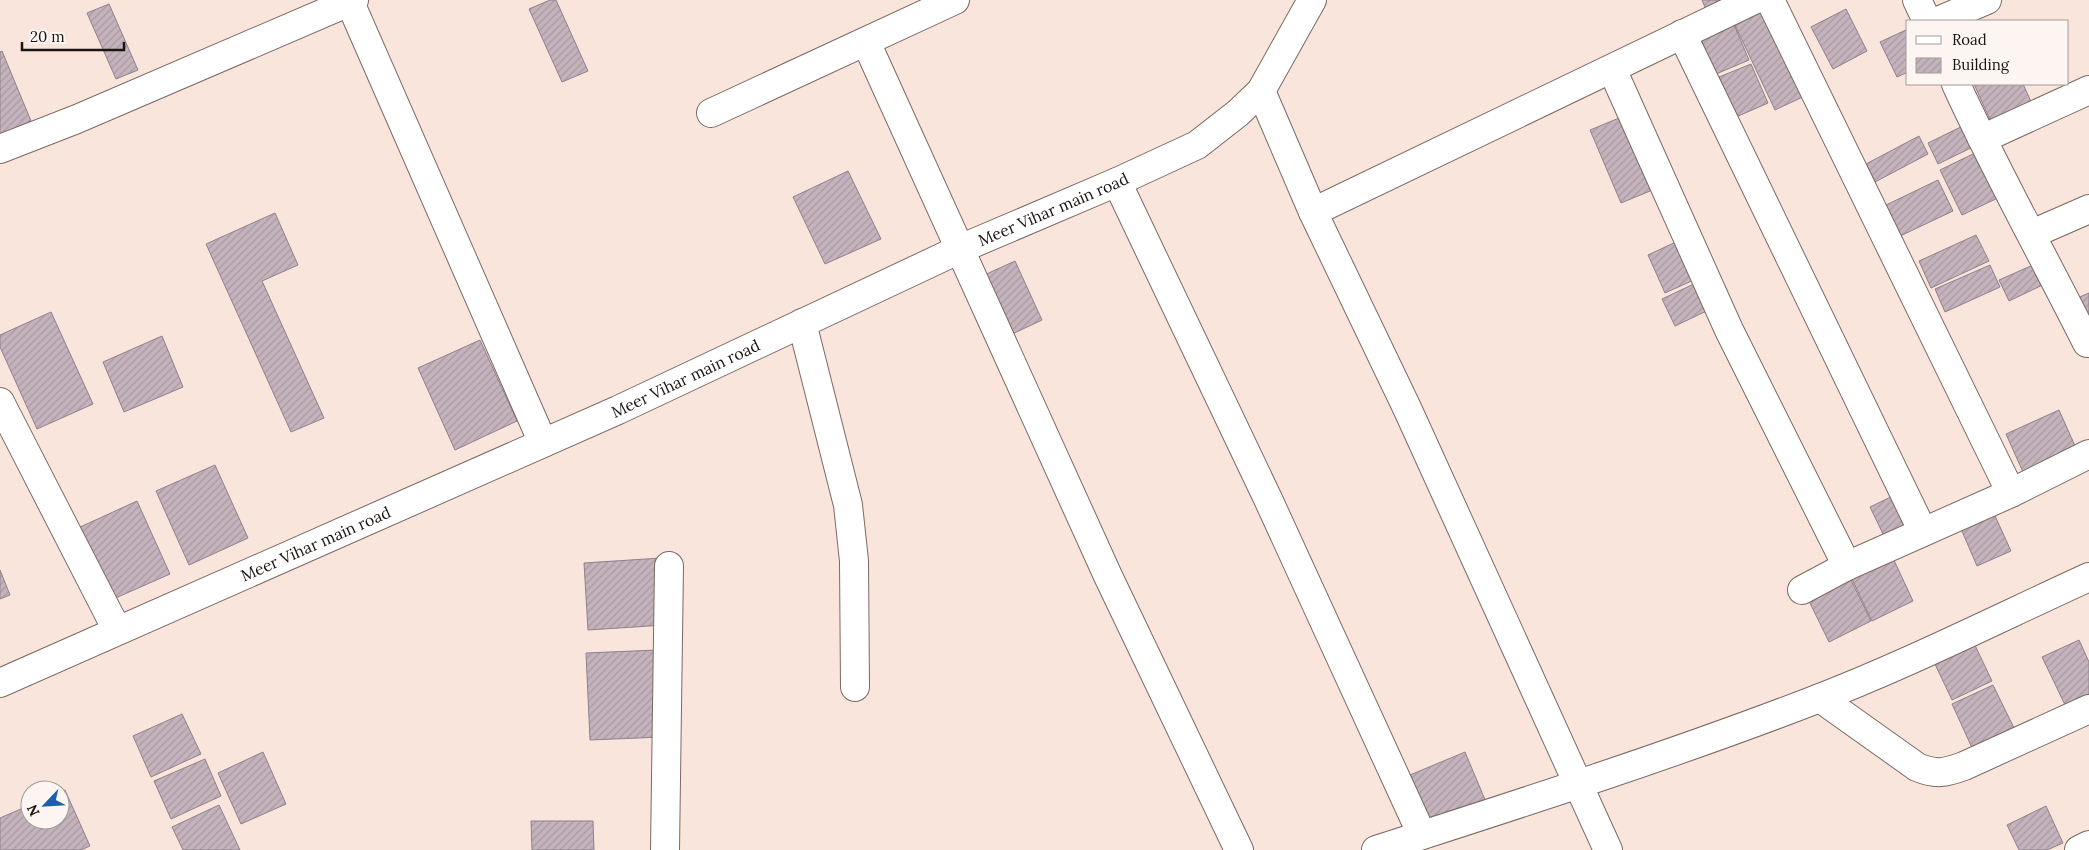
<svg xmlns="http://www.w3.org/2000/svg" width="2089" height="850" viewBox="0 0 2089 850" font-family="Lora,serif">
<defs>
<pattern id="building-hatch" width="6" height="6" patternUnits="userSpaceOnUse" patternTransform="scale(1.25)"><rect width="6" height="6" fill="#c4b3bd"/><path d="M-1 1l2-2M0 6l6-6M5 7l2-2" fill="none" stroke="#a899a1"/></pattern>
</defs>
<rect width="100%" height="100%" fill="#f9e5dc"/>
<g fill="url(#building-hatch)" stroke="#91808a">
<polygon points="550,0 556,0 588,71 562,82 529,9"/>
<polygon points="1702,0 1736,0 1707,12"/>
<polygon points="109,4 138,70 116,79 87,13"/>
<polygon points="1766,5 1809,94 1775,110 1733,21"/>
<polygon points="1846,9 1867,51 1833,69 1811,27"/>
<polygon points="1732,20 1749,60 1716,74 1699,35"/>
<polygon points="1908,29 1908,72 1897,77 1880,42"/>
<polygon points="2,51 31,121 0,135 0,52"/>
<polygon points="1751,64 1768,103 1736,117 1719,77"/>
<polygon points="1974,84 2023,84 2033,106 1992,124"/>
<polygon points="1624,116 1655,189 1621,203 1590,130"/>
<polygon points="1971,122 1981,143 1938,164 1928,143"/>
<polygon points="1919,136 1928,154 1875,182 1866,164"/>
<polygon points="1981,150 2004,195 1962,215 1940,170"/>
<polygon points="848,171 881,239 825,264 793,197"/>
<polygon points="1938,180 1953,211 1898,237 1884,206"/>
<polygon points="275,213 298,265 262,281 324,418 291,432 206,244"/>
<polygon points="1976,235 1989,261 1931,288 1919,261"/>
<polygon points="1678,241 1696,279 1665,293 1648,255"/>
<polygon points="1015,261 1042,320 1008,336 980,277"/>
<polygon points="2042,261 2051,281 2009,301 1999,280"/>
<polygon points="1990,265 2000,287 1945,312 1935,289"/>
<polygon points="1700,281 1713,308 1675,326 1662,299"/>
<polygon points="2089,293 2089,330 2075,299"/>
<polygon points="51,312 93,404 37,429 0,347 0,335"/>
<polygon points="162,336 183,387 124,412 103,362"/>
<polygon points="480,340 517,421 455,450 418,368"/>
<polygon points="2059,410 2076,448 2023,472 2006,434"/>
<polygon points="215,465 248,538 189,565 156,491"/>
<polygon points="1903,491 1917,520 1884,536 1870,507"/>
<polygon points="137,501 170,574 111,600 78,528"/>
<polygon points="1991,507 2011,551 1977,566 1958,522"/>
<polygon points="1892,556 1913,601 1872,621 1850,575"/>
<polygon points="661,558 665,625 588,630 584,563"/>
<polygon points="0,570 10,595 0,599"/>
<polygon points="1849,576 1871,621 1829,642 1807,597"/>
<polygon points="2079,640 2089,662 2089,696 2066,707 2042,657"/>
<polygon points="1973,641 1992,681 1952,700 1933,660"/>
<polygon points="657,650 662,737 590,740 586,653"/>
<polygon points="1993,685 2015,730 1973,750 1952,704"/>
<polygon points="182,714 201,754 151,777 133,736"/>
<polygon points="263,752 286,804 241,824 218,773"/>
<polygon points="1465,752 1486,802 1419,830 1398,780"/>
<polygon points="205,759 221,796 171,819 154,781"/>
<polygon points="65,790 90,846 81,850 0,850 0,818 30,805 30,820 60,820 60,792"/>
<polygon points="219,805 240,850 183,850 172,827"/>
<polygon points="2046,806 2063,843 2047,850 2019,850 2007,825"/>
<polygon points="531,821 593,821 594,850 532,850"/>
</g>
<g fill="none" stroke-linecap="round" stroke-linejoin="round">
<g stroke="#7b6a62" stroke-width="30">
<g id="minor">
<polyline points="349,0 543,443"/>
<polyline points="1770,0 2011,493"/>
<polyline points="1917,0 1927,21"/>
<polyline points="1938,21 1987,0"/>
<polyline points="1682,34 1923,532"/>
<polyline points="866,42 1108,576 1239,850"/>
<polyline points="1612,69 1729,330 1847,566"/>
<path d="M1956,84C1996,172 2044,257 2087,343"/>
<polyline points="1261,91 1313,212 1407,408 1608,850"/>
<polyline points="711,113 955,0"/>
<polyline points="1982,139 2089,90"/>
<polyline points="0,149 77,119 354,0"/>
<polyline points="1117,182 1268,499 1422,835"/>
<polyline points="1313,212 1754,0"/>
<polyline points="2032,234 2089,209"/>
<polyline points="802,323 848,505 854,561 855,687"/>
<polyline points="0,402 117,630"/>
<polyline points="1802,590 1847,566 2011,493 2089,454"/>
<path id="s1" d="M0,683L618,410L960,249L1117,182L1197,145L1238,113L1261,91L1312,0"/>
<path d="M1820,698L1917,767C1936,775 1945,773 1964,766L2089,709"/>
<polyline points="665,850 669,566"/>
<path d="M1376,850C1522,803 1669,756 1812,701C1906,665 1997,619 2089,577"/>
<polyline points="2079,850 2089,845"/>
</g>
</g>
<use href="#minor" stroke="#fff" stroke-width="28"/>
</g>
<g text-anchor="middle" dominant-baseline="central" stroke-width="4.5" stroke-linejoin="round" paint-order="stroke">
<g font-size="16" fill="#1b1411" stroke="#fdf5f2">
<text stroke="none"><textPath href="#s1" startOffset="1155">Meer Vihar main road</textPath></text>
<text stroke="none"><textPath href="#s1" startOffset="750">Meer Vihar main road</textPath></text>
<text stroke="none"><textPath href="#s1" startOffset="345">Meer Vihar main road</textPath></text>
</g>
</g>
<rect x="1906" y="20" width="162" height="65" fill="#fdf5f2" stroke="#a39b98"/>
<rect x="1916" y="36" width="25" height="8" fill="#ffffff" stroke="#a39b98"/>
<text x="1952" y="45" font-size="15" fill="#1b1411">Road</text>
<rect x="1916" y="58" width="25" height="15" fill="url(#building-hatch)" stroke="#a39b98"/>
<text x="1952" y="70" font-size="15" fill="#1b1411">Building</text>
<g transform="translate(45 805) rotate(245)"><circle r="24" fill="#fdf5f2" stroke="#a39b98"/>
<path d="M0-4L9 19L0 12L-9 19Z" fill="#1b5faf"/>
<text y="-8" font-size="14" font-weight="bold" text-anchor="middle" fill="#1b1411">N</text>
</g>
<path d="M22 42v8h102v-8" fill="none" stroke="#1b1411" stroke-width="2.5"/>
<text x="30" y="42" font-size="15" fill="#1b1411" stroke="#fdf5f2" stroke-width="4" paint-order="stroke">20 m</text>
</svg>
